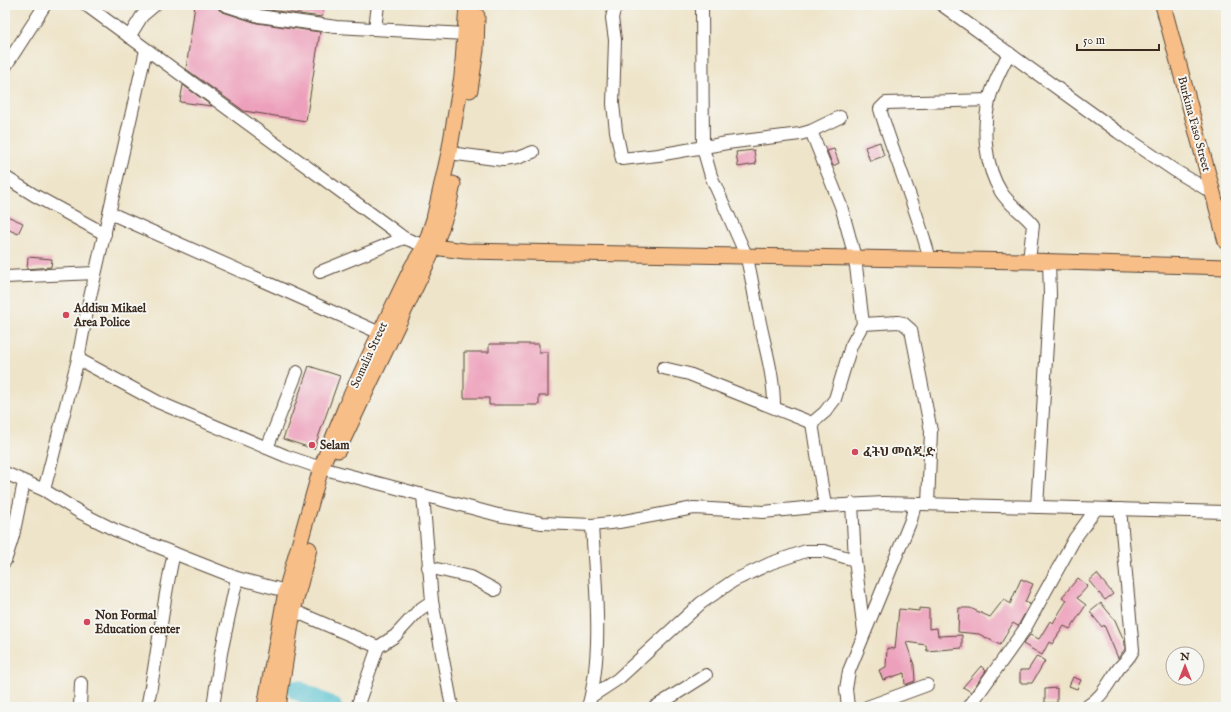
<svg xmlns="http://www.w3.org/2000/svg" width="1231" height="712" viewBox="0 0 1231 712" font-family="'IM FELL English','Noto Serif Ethiopic',serif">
<rect width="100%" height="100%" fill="#f6f6f2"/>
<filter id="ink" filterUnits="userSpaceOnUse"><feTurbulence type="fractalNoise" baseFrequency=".025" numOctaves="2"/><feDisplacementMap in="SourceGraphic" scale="8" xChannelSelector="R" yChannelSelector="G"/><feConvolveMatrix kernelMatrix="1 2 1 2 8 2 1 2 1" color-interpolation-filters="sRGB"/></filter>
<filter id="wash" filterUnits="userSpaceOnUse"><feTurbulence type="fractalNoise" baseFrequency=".012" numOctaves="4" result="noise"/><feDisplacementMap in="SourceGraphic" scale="16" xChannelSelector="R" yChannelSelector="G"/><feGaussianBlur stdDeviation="0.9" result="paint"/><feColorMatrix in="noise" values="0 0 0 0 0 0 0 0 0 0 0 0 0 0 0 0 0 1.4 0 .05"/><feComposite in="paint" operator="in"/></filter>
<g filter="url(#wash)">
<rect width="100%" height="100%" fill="#eee4c9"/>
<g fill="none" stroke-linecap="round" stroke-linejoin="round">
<polyline stroke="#56c1d0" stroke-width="20" points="297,690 332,707"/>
</g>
<g id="blocks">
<g fill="#eda0bb">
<polygon points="195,5 218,5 219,10 223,12 257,23 320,32 306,121 244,111 186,69"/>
<polygon points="249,5 324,5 322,17 261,9"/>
<polygon points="183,85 212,106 180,102"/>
<polygon points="880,142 884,156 870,161 865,147"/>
<polygon points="834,149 839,163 833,166 827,151"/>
<polygon points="754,150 756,164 738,167 736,152"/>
<polygon points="5,215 23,223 18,234 5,228"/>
<polygon points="28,257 52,259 51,267 27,269"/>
<polygon points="489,344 539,344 539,352 548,352 548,396 539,396 539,405 489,405 489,398 464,398 464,352 489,352"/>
<polygon points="309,366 340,376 314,449 283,439"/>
<polygon points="1097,574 1113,594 1105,600 1089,581"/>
<polygon points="1078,578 1088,586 1077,598 1086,605 1070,629 1064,626 1052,644 1049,642 1042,655 1023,644 1030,635 1039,639 1050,621 1053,623 1067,600 1062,597"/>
<polygon points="1021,579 1033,584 1025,602 1030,604 1018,626 1013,623 1000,645 979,634 958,632 959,608 970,608 990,617 1004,599 1010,604"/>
<polygon points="1101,603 1115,620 1125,643 1125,649 1118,658 1104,625 1102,627 1090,612"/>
<polygon points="919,608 929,609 929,629 937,628 938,636 962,635 962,648 927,651 926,645 906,642 914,665 915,681 905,685 904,673 883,680 879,670 886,667 887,648 895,649 899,609 919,611"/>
<polygon points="1037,656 1045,661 1032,683 1020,683 1020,670 1028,670"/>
<polygon points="981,666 986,671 971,692 963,687"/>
<polygon points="1073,677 1081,680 1077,689 1069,686"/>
<polygon points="1057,688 1057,703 1045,703 1045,689"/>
</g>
</g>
</g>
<g filter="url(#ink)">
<use href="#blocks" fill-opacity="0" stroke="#564638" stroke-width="1"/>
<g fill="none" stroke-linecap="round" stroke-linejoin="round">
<g stroke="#564638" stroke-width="14">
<g id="minor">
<polyline points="86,5 392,229 404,238 425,246"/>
<polyline points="225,5 259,16 336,27 466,34"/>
<polyline points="618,5 614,10 612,18 615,40 613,104 616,131 622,159 658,155 727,143 800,134 811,131 840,117"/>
<path d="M702,5L703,148L711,176L746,255C752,276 754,297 759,318C765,348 774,375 774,406"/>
<polyline points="942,5 1118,132 1174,170 1213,193"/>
<polyline points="375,28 378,5"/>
<polyline points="129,37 142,16 155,5"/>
<path d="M1009,53C1002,68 992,85 989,101C982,130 985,166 1001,192C1010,206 1024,213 1033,225L1029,261"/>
<polyline points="5,67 45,5"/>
<polyline points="811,131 841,206 849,235 855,258 863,324 851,346 835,399 825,412 812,423"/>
<polyline points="449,153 503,160 517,158 533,152"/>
<polyline points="5,177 34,195 105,234"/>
<polyline points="110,213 380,333"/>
<path d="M930,260C917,208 895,160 880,109L886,103L989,100"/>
<polyline points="320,272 404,238"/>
<polyline points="5,277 95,273"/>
<polyline points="863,324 898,322 903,323 911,330 931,431 928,504"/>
<polyline points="78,359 158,402 286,456 321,468 423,495 498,515 542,523 592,525 619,522 694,508 763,512 825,506 884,503 1226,512"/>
<polyline points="663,368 689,374 812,423"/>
<polyline points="812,423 825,506"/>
<polyline points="267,448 297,372"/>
<polyline points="5,473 44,490 81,513 115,530 237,578 286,591"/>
<polyline points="44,490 78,359 88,306 146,50"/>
<polyline points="423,495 432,601 452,707"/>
<polyline points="852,504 855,560 864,632"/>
<polyline points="1037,507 1050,295 1049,261"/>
<polyline points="5,561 13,536 24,482"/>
<polyline points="428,567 471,577 495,590"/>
<polyline points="285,607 378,647"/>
<polyline points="592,696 618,679 701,603 733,581 771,563 806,551 824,551 855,560"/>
<polyline points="80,707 81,683"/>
<path d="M147,707C158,656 162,604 174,553"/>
<polyline points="213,707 221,653 237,578"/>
<polyline points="357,707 378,647 395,636 419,610 432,601"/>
<path d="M588,707C604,652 595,582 592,525"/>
<polyline points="655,707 706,675"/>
<polyline points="848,707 846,689 849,671 911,520 915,504"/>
<polyline points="867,707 927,685"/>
<polyline points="969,707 1024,630 1075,538 1096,509"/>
<path d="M1086,707C1103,697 1108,683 1119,668C1124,662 1130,658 1133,650L1120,509"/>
</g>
</g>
<g stroke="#564638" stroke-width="17">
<g id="major">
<polyline points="1163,5 1226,242"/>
<polyline points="470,90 476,50 477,16"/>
<polyline points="425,246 465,251 1029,261 1226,267"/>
<polyline points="338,450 434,248 448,208 453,184"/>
<polyline points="265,707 286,591 321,468 346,406 380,333 412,267 425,246 434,219 449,153 462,76 467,5"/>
<polyline points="278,707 293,611 309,549"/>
</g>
</g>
<use href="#minor" stroke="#fff" stroke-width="12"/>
<use href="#major" stroke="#f7be88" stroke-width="15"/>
</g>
</g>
<g fill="#d1495b" stroke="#f6f6f2" stroke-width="1.5">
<circle cx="66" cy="315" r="4"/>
<circle cx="312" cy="445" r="4"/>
<circle cx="855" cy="452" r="4"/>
<circle cx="87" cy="622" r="4"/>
</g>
<g text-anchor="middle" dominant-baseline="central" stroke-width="4" stroke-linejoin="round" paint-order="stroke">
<g font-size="12" fill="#3b2a1e" stroke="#f6f6f2">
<text transform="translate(1194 124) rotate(75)">Burkina Faso Street</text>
<text transform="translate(369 355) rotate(-65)">Somalia Street</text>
</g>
<g font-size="12" font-weight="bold" fill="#3b2a1e" stroke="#f6f6f2" text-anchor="start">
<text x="74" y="308">Addisu Mikael<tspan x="74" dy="14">Area Police</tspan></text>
<text x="320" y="445">Selam</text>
<text x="863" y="452">ፈትህ መስጂድ</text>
<text x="95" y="615">Non Formal<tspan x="95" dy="14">Education center</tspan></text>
</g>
</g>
<rect width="1231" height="712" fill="none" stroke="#f6f6f2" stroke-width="20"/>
<g transform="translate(1185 666)"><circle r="19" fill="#f6f6f2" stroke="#aba49d"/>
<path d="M0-3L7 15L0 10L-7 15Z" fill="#d1495b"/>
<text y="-6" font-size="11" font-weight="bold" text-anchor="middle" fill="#3b2a1e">N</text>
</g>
<path d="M1077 44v6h82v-6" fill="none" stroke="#3b2a1e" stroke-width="2"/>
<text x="1083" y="44" font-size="12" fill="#3b2a1e" stroke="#f6f6f2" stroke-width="3" paint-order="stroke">50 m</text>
</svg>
